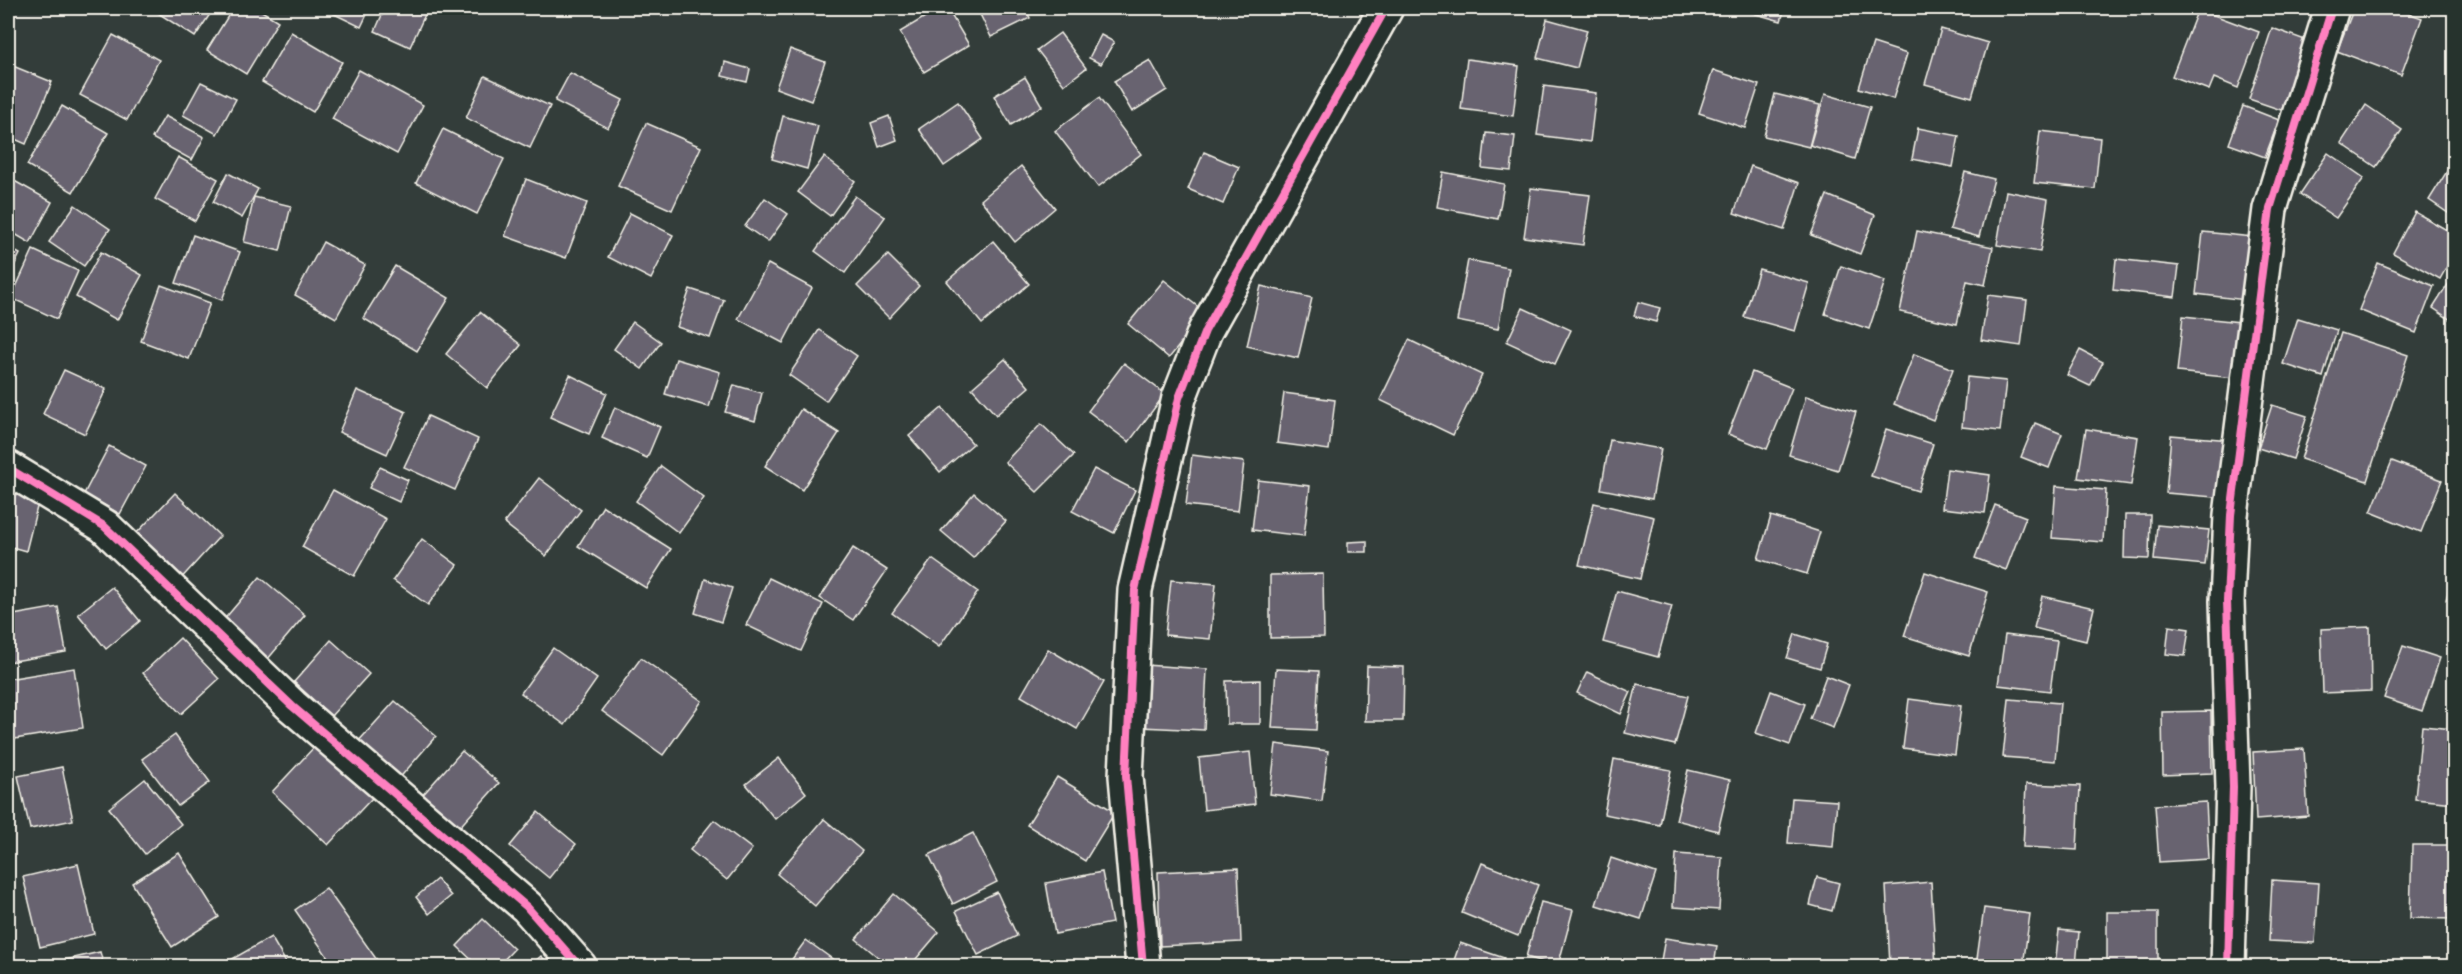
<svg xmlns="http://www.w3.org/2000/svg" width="2462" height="974" viewBox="0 0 2462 974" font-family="'Patrick Hand',sans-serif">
<rect width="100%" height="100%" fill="#333d3a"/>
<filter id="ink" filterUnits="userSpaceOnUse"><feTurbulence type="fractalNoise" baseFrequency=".0167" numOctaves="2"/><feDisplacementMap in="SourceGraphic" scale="12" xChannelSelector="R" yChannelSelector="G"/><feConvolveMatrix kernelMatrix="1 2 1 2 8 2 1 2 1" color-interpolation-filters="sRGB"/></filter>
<g filter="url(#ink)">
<g fill="#676470" stroke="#f4f1e8" stroke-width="1.5">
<polygon points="157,8 214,8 195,37 155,11"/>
<polygon points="233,8 257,8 278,21 246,74 207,50"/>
<polygon points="322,8 370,8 361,27"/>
<polygon points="385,8 428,8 410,47 375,31"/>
<polygon points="940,8 947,8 969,45 924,72 900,32"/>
<polygon points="977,8 1025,8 1030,18 991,37"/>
<polygon points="1735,8 1785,8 1781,21"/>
<polygon points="2354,8 2394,8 2422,18 2401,75 2337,51"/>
<polygon points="2198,9 2259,32 2238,88 2214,78 2209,90 2172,76"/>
<polygon points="1547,19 1587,30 1577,68 1537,58"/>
<polygon points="2272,28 2316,44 2293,114 2249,99"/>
<polygon points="1941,29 1988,43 1972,97 1925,84"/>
<polygon points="291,32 342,62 313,112 262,82"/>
<polygon points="1060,33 1086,68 1064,85 1037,50"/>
<polygon points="113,35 159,60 127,120 80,95"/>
<polygon points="1101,35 1114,42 1101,64 1089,58"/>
<polygon points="1873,43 1907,54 1893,99 1859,88"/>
<polygon points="790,49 825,62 811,101 776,88"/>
<polygon points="1467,59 1519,66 1513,116 1461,109"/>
<polygon points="1150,60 1167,90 1132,112 1114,81"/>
<polygon points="725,62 750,69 747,82 722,76"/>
<polygon points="8,64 52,82 26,144 8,136"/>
<polygon points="359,70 423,105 397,154 332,119"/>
<polygon points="1713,70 1759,85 1745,128 1699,113"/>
<polygon points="570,73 623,100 608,128 555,101"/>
<polygon points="485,76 550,106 530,148 466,118"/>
<polygon points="1025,77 1042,106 1011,125 994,96"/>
<polygon points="201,82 236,99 217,134 183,115"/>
<polygon points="1544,86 1596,93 1590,142 1537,135"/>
<polygon points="1775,94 1820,105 1809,147 1764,136"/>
<polygon points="1825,94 1870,107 1855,159 1810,145"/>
<polygon points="1099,98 1141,154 1098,187 1055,131"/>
<polygon points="958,102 983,139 944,166 919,129"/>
<polygon points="2366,105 2402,130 2376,167 2341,143"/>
<polygon points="62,106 108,133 73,192 27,165"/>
<polygon points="2243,106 2279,120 2265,157 2229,144"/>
<polygon points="165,116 204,137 192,160 152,138"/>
<polygon points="783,116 818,126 807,169 772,159"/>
<polygon points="889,116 897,140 879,147 871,123"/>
<polygon points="646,123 701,147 672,210 618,186"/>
<polygon points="1918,128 1959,136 1953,167 1912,159"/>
<polygon points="443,129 504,159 477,214 416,183"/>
<polygon points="2040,131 2100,138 2095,189 2034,183"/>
<polygon points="1486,133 1515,136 1511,171 1482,168"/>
<polygon points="1204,152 1239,167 1223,204 1188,189"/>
<polygon points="2328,153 2364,178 2336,218 2300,194"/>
<polygon points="178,157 218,179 195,221 155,199"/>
<polygon points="824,157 855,181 830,216 798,192"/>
<polygon points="2454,160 2454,217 2429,200"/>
<polygon points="1021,166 1055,208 1015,242 981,200"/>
<polygon points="1751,166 1799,183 1784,230 1734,213"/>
<polygon points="1443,172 1504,184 1498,219 1437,207"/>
<polygon points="1965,172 1994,179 1979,237 1950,229"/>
<polygon points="228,173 258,189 242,218 213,202"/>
<polygon points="9,178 52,202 30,243 8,230"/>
<polygon points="526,179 587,203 566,258 505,236"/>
<polygon points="1531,188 1590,195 1583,245 1524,237"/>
<polygon points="2006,191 2048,199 2040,252 1997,245"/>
<polygon points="1827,195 1875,215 1860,254 1811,235"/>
<polygon points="855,196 885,217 845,273 815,251"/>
<polygon points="254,197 291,206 280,251 244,242"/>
<polygon points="765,198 788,214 768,242 745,226"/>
<polygon points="75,205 110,229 84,266 49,242"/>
<polygon points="2415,212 2454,234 2454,254 2440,279 2393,253"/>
<polygon points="630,213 673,235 651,279 608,257"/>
<polygon points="1917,231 1993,247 1985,285 1967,281 1957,324 1900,312"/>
<polygon points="2203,232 2253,237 2246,300 2196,294"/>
<polygon points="193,235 240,252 222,300 176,283"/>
<polygon points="993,241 1029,284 982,324 947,281"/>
<polygon points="323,242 365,265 336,318 295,295"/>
<polygon points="8,247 20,254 8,278"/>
<polygon points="33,250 78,271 57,319 11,298"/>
<polygon points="101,252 142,275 117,320 76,297"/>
<polygon points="888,255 919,286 889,318 857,286"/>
<polygon points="2116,259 2179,266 2175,297 2113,290"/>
<polygon points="1468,260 1509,268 1498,329 1457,321"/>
<polygon points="2378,263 2434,286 2416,333 2359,310"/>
<polygon points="768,264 812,288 783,343 738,319"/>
<polygon points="395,266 449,298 417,351 363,318"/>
<polygon points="1841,266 1885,281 1869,329 1825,314"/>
<polygon points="1759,269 1809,283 1795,331 1744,317"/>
<polygon points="2454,275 2454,322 2433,308"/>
<polygon points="1164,280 1206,313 1169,358 1128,324"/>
<polygon points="161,285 210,303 189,359 141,341"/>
<polygon points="1261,286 1312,298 1298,358 1247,346"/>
<polygon points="690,289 724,300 710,338 677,327"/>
<polygon points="1988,295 2027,300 2021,346 1981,340"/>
<polygon points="1638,302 1660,308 1656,322 1634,316"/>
<polygon points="1523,308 1571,330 1555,364 1507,342"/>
<polygon points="480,312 521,345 487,388 446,354"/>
<polygon points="2183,316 2240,322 2234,378 2177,372"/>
<polygon points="2298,318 2337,330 2323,377 2283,364"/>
<polygon points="633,322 661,342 642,369 614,349"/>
<polygon points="819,330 857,356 826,401 789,375"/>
<polygon points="2341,333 2408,355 2367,481 2301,459"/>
<polygon points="1409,340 1482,375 1453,435 1380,400"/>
<polygon points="2080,350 2103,362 2090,386 2067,375"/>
<polygon points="1914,354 1953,369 1933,420 1894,404"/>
<polygon points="676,359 720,372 709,407 665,394"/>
<polygon points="1005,359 1029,387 996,415 972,388"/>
<polygon points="1124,363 1165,394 1129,442 1088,411"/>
<polygon points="64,370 106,389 85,434 43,414"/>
<polygon points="1752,372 1792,388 1767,449 1728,434"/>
<polygon points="570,375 607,393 589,434 550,417"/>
<polygon points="1967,377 2006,381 2000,431 1962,427"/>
<polygon points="734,385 762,393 755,421 725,412"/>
<polygon points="357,390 406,412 387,454 339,432"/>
<polygon points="1284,393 1335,400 1329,450 1277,443"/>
<polygon points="1806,396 1856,412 1838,470 1789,455"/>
<polygon points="2272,405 2307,416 2293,459 2258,448"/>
<polygon points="615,407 660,427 647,458 602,438"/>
<polygon points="942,408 973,444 940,472 909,436"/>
<polygon points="801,409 839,433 802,490 765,466"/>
<polygon points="428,416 478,439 455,490 404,467"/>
<polygon points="2035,423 2062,434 2049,468 2021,457"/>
<polygon points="1041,424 1074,455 1037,492 1005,462"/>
<polygon points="1886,429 1933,444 1918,491 1871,476"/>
<polygon points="2086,429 2138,437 2131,485 2078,478"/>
<polygon points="2171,435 2231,440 2226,498 2166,493"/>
<polygon points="1610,440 1661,449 1652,499 1601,489"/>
<polygon points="109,446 146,466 120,514 84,494"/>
<polygon points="1192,455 1244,462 1238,511 1186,505"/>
<polygon points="2392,461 2442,480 2421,532 2371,512"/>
<polygon points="661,466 704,498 679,533 636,501"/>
<polygon points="380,467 408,480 399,502 369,488"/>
<polygon points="1094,469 1135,490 1114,533 1072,511"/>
<polygon points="1947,469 1990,475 1985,513 1942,508"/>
<polygon points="539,478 581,510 546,556 504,523"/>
<polygon points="1258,480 1310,486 1304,536 1252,530"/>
<polygon points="8,482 41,491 26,551 8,546"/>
<polygon points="2056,486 2106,490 2103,542 2052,538"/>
<polygon points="333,490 386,519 354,576 302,547"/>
<polygon points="175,493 220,536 177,583 131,539"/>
<polygon points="974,493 1006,521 973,558 941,531"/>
<polygon points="1594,503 1654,517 1640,579 1579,565"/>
<polygon points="1995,505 2026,517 2006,570 1975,558"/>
<polygon points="603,506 671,549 646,588 578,546"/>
<polygon points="2125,515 2150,515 2149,559 2124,558"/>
<polygon points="1771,516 1820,532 1807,574 1758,559"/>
<polygon points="2157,525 2209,530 2205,565 2154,560"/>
<polygon points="422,539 457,565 428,605 393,580"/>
<polygon points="1367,541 1367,552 1348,552 1348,542"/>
<polygon points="853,548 887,570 853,620 820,598"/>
<polygon points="932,559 978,592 939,647 892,613"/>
<polygon points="2454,570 2454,602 2446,600"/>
<polygon points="1925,572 1988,592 1969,656 1904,636"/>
<polygon points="1323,574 1324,637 1270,638 1270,575"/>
<polygon points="260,577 305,615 267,660 222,622"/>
<polygon points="769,578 823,604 801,651 746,625"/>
<polygon points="705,579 732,588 721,622 695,613"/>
<polygon points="1171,580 1216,584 1210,639 1165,635"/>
<polygon points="112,587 140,621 106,649 78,614"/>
<polygon points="1617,591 1672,606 1658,657 1603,642"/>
<polygon points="2042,596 2094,608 2086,641 2034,628"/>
<polygon points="58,607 66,652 8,662 8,616"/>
<polygon points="2169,626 2189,629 2185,656 2166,654"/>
<polygon points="2370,627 2371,691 2323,693 2321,629"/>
<polygon points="1795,634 1827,644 1820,668 1787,658"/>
<polygon points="2005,635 2057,641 2050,691 1998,685"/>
<polygon points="180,638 219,679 181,714 143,673"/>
<polygon points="331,640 369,674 331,716 294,682"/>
<polygon points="2403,646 2440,658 2422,711 2384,698"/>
<polygon points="553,648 597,679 565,725 521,693"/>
<polygon points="1048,649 1104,682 1077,729 1021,696"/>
<polygon points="641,658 702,701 663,755 602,711"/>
<polygon points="1144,665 1207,669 1204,730 1141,727"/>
<polygon points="1367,666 1404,667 1403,721 1365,721"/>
<polygon points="74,668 83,728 8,740 8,679"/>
<polygon points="1276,669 1319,671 1316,730 1272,728"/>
<polygon points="1587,672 1631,692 1621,714 1577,693"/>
<polygon points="1826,676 1849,685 1833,728 1810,719"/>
<polygon points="1260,680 1260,724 1227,724 1226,681"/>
<polygon points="1637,684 1688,696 1675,745 1625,733"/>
<polygon points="1771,691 1805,704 1790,745 1756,733"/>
<polygon points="1909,699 1961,706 1955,755 1903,748"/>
<polygon points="2009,699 2060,703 2055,761 2003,757"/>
<polygon points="395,701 436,736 397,781 356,744"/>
<polygon points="2211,711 2212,773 2163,775 2162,712"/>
<polygon points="2422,726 2454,729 2454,803 2415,799"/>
<polygon points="175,735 210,782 178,806 142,759"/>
<polygon points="317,744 373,797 328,845 272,792"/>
<polygon points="1276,744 1328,751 1322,801 1270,794"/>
<polygon points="2304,749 2308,816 2256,820 2253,752"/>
<polygon points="462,751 499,783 456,831 419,799"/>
<polygon points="1250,752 1255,804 1204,810 1199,758"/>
<polygon points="779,758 806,793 775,819 746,784"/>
<polygon points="1614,759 1671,770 1660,825 1604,814"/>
<polygon points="62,767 73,820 30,829 18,776"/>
<polygon points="1688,770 1730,780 1718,831 1676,820"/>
<polygon points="1057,777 1115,812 1085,861 1027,825"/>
<polygon points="145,779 181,824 145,854 109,808"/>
<polygon points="2026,784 2080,786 2077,850 2023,847"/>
<polygon points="1792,798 1837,801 1833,847 1788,843"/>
<polygon points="2206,802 2209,859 2159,862 2155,805"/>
<polygon points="538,812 576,844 549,878 510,846"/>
<polygon points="824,819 862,851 815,906 777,874"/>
<polygon points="714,820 752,849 727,880 690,850"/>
<polygon points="973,833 997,882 953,904 929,855"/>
<polygon points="2412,845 2454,845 2454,919 2410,918"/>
<polygon points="179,853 219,917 172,947 132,883"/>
<polygon points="1676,854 1722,857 1719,910 1673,907"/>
<polygon points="1611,858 1656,873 1641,919 1596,905"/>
<polygon points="1482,863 1538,885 1518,936 1462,913"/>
<polygon points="78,864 94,934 40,947 23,877"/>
<polygon points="1238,868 1241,942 1160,946 1158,872"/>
<polygon points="1102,872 1112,923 1055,934 1046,883"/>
<polygon points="1817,877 1839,883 1832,911 1810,905"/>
<polygon points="437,879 451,896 429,914 416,897"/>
<polygon points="2272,880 2319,883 2315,943 2269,941"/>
<polygon points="1931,882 1936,966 1890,966 1886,886"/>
<polygon points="326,888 377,960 368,966 334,966 295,910"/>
<polygon points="997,892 1017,936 978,955 956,911"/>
<polygon points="894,894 939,932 910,966 889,966 856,939"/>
<polygon points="1541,902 1573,910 1558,966 1526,957"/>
<polygon points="1984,908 2030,914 2023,966 1976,966"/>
<rect x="2107" y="912" width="51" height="54"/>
<polygon points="483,919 514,949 498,966 478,966 457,946"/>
<polygon points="2059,930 2079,932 2076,966 2055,966"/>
<polygon points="271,937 288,966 220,966"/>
<polygon points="1665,938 1717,946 1714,966 1660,966"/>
<polygon points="806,940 842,966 787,966"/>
<polygon points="1460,943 1504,958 1501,966 1452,966"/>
<polygon points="100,952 104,966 44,966 44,965"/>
<polygon points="541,956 551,966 530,966"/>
<polygon points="2280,964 2336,966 2280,966"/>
</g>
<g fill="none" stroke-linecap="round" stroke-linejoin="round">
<g stroke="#f4f1e8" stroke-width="38">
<g id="minor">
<polyline points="8,468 104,526 292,706 527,907 579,966"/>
<polyline points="1143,966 1126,776 1135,590 1179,398 1205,331 1386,8"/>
<polyline points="2228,966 2233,787 2227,601 2231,515 2270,209 2332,8"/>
</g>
</g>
<use href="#minor" stroke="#26332d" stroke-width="33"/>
<g stroke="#26332d" stroke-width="11">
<g id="cycleway">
<polyline points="8,468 104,526 292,706 527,907 579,966"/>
<polyline points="1143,966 1126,776 1135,590 1179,398 1205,331 1386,8"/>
<polyline points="2228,966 2233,787 2227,601 2231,515 2270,209 2332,8"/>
</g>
</g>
<use href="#cycleway" stroke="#ff80c0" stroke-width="8"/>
</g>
</g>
<rect width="2462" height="974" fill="none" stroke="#26332d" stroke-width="30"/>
<rect x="15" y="15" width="2432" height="944" fill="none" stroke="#f4f1e8" stroke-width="2" filter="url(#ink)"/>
</svg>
